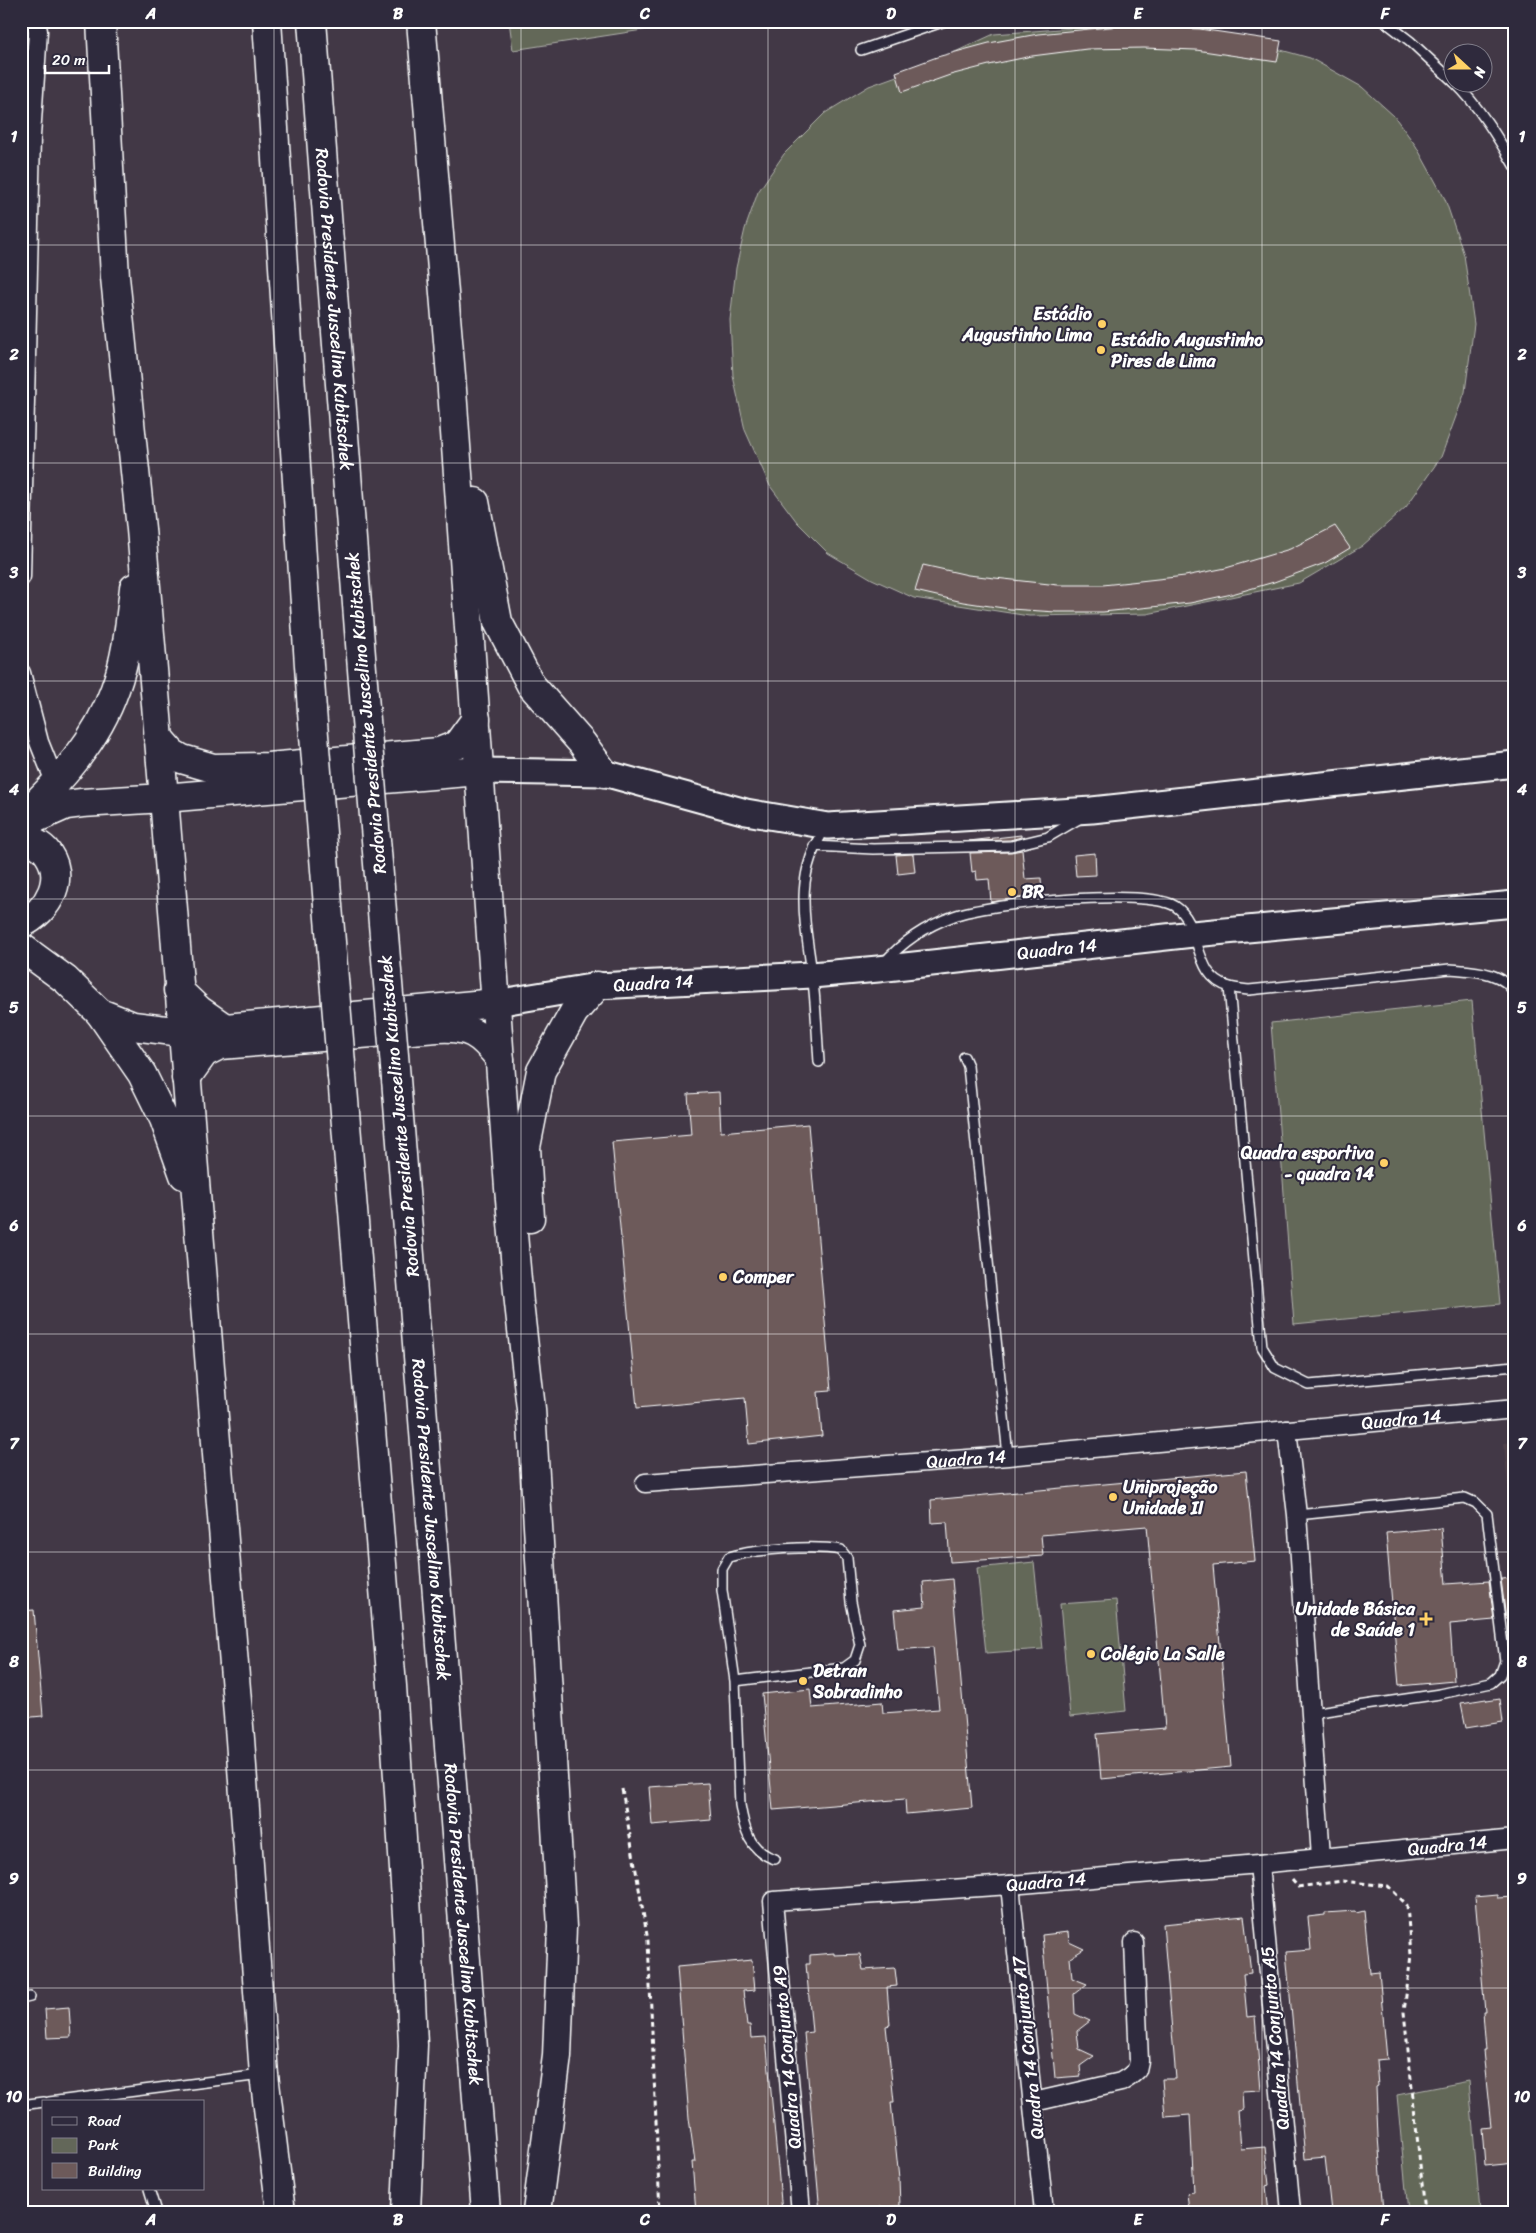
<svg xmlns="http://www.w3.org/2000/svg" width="1536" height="2233" viewBox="0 0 1536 2233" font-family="Sriracha,sans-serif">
<rect width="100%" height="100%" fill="#423846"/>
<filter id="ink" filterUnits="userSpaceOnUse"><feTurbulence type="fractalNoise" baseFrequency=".02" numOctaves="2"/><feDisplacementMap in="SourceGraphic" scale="10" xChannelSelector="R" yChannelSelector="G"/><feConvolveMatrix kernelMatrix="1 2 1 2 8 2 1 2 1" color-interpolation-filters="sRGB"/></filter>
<g filter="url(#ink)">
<polygon fill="#4f424c" points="1515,1442 1515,1543 1513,1543 1504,1443"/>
<g fill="#636759" stroke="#b1b3ac">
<polygon points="509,21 701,21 513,50"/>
<polygon points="1165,21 1175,21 1310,58 1362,87 1394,116 1416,146 1445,199 1464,255 1474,324 1465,392 1441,457 1406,507 1362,546 1299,583 1147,614 1029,616 914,598 872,579 828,553 797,522 770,486 745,430 733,376 730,320 736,268 745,229 758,192 784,154 825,113 869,86 927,65 994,34"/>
<polygon points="1472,1001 1500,1304 1294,1324 1271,1023"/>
<polygon points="1034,1562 1043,1649 986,1653 977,1568"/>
<polygon points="1116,1600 1126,1711 1070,1717 1060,1604"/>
<polygon points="1469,2081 1480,2212 1408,2212 1397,2095"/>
</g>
<g fill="#6d5a5a" stroke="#fff">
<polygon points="1120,26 1200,29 1281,41 1277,62 1196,50 1144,48 1087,49 1032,56 989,65 950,75 902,92 896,72 937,57 989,43 1038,34"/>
<polygon points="1335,526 1350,548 1325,563 1274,582 1232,594 1190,603 1103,612 1056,612 1010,609 963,602 915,591 923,565 968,575 1058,585 1103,585 1185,576 1226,568 1290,549"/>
<polygon points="1021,835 1021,837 1010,840 969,841"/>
<polygon points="1022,850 1025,879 1041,878 1042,895 991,902 989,879 977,880 976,871 972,872 970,853 1011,852"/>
<polygon points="1095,853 1096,875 1076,876 1074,855"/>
<polygon points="913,854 915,872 898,874 896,855"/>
<polygon points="719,1092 721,1132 808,1124 831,1391 818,1392 822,1436 749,1444 745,1398 637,1408 612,1142 691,1135 688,1094"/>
<polygon points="1246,1471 1255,1561 1213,1565 1231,1767 1101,1779 1097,1734 1165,1728 1147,1526 1041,1535 1043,1556 950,1562 947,1522 932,1523 931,1500"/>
<polygon points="1441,1528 1446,1584 1489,1581 1494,1620 1450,1624 1454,1681 1399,1686 1386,1533"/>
<polygon points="1515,1578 1515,1619 1506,1619 1501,1579"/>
<polygon points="952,1579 972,1808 906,1814 905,1799 773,1810 762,1694 810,1689 812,1708 882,1702 883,1713 939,1709 933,1647 898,1650 894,1610 925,1607 923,1582"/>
<polygon points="34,1610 43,1716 21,1718 21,1611"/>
<polygon points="1486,1699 1487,1701 1500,1699 1503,1722 1466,1728 1461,1703"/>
<polygon points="708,1783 711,1820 652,1825 649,1787"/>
<polygon points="1497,1895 1497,1898 1515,1897 1515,2163 1485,2166 1482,2128 1491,2127 1483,2051 1486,2051 1483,2012 1485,2012 1475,1897"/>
<polygon points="1355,1911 1356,1913 1364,1911 1370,1973 1379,1972 1387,2059 1376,2060 1378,2086 1376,2087 1378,2137 1384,2212 1331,2212 1325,2157 1305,2159 1286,1952 1311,1950 1308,1917 1325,1915 1325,1913"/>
<polygon points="1244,1916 1251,1973 1243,1974 1247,2017 1255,2016 1261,2090 1242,2091 1243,2110 1238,2111 1241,2149 1265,2147 1269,2185 1266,2186 1269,2212 1189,2212 1187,2193 1194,2192 1190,2115 1165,2117 1162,2079 1176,2079 1163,1924"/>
<polygon points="1068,1932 1069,1942 1084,1949 1070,1958 1072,1978 1087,1984 1074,1994 1075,2014 1090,2021 1077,2031 1079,2049 1094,2056 1080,2066 1081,2076 1055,2078 1042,1935"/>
<polygon points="834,1953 834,1955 860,1954 863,1970 894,1968 895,1969 897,1986 887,1987 890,2025 886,2026 894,2102 891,2102 899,2179 900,2206 880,2207 880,2212 820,2212 804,2033 812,2032 806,1964 810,1964 810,1955"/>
<polygon points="752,1960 755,1990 743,1991 747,2025 750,2025 751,2038 766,2037 782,2212 696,2212 692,2162 695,2162 689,2118 677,1967"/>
<polygon points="69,2007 71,2037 47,2038 45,2009"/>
</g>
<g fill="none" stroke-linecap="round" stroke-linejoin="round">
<g stroke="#fff" stroke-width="12">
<g id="lane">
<polyline points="1384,21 1410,41 1454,82"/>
<polyline points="861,50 945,21"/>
<path d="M1454,82C1479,106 1498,138 1515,167"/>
<polyline points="814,846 873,849 1011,846 1048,837 1082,817"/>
<path d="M883,964C902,942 926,926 954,916C989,903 1145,888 1175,906C1204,925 1191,977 1230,987C1236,989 1243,989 1249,990L1450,969C1473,971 1503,971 1515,994"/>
<polyline points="1229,987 1262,1347 1275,1368 1309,1385 1515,1366"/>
<polyline points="964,1057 968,1066 1008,1456"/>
<path d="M819,1062C817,1033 816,1003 812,973C805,921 793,875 826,828"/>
<polyline points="1297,1515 1465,1498 1476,1503 1487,1514 1505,1661 1500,1675 1491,1683 1440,1694 1311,1713"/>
<path d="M735,1681L844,1668L855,1660L860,1645L851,1602L847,1558L841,1550C814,1545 756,1549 729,1557L722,1569V1590L735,1681L740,1805C744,1829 749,1851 775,1859"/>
<polyline points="21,1999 30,1997"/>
<polyline points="49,2102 261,2075"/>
<polyline points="21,2105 44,2102"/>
<polyline points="149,2189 156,2212"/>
</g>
</g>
<g stroke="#fff" stroke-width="21">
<g id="street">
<polyline points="21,577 31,136 38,31 36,21"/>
<polyline points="21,673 39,742 59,792"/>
<polyline points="1287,1430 1297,1515 1321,1857"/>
<path id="s1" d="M645,1483L1008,1456L1515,1409"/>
<polyline points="1259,1864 1291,2212"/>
<polyline points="1010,1885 1044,2212"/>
<polyline points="1034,2102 1121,2082 1129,2077 1137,2070 1139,2061 1134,1942"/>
<path id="s2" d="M801,2212L773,1901L1010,1885L1259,1864L1515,1839"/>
</g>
</g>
<g stroke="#fff" stroke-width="29">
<g id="secondary">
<polyline points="479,771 604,773 746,812 828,826 1092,810 1515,764"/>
<path id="s3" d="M496,1003L597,986L812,975L878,969L1193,934L1515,904"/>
</g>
</g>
<g stroke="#fff" stroke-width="31">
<g id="primary">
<polyline points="21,825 66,805 82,803 164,798 479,771"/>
<path d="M21,836C29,840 40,844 45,850C68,876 49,911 21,924"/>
<polyline points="21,947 66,980 100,1013 133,1026 182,1032 496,1003"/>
</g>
</g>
<g stroke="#fff" stroke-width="31">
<g id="highway">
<polyline points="101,21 115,277 141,529 164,798 240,1739 264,2075 281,2212"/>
<polyline points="267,21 312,711"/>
<path id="s4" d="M312,21L365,708"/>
<polyline points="421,21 451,376 509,1188 519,1303 531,1409 562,1927 557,2056 537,2212"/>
<polyline points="475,502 498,622 531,685 582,743 604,773"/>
<polyline points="158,737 172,753 182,759 213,768 268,767 439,752 457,745 476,719"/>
<path d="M21,818C60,781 97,741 115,689C127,657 130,622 134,588"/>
<polyline points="178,990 199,1010 225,1028"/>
<polyline points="100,1013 142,1074 164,1119 184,1175"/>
<polyline points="342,1076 392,1686 408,1930 413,2045 406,2212"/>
<path d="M186,1078L204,1053L220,1045L437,1028C469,1026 480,1033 500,1059"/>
<path id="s5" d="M396,1079L486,2212"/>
<polyline points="530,1218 526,1147 541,1071 574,1012 597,986"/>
</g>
</g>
<g stroke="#fff" stroke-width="3" stroke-dasharray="5 4" stroke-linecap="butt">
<polyline points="622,1789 648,1941 660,2212"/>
<polyline points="1292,1880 1298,1887 1342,1881 1388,1886 1407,1905 1411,1955 1404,2012 1425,2212"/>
</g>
<use href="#lane" stroke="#2f2a3d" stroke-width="9"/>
<use href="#street" stroke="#2f2a3d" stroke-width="18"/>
<use href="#secondary" stroke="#2f2a3d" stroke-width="25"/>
<use href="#primary" stroke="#2f2a3d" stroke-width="28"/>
<use href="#highway" stroke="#2f2a3d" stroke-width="28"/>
<g stroke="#fff" stroke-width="31" stroke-linecap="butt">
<g id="highway-bridge">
<polyline points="365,708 396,1079"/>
<polyline points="312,711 342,1076"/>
</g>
</g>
<use href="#highway-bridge" stroke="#2f2a3d" stroke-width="28"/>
</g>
</g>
<path fill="none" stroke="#fff" stroke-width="1" stroke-opacity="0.55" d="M274,21V2212M521,21V2212M768,21V2212M1015,21V2212M1262,21V2212M21,245H1515M21,463H1515M21,681H1515M21,899H1515M21,1116H1515M21,1334H1515M21,1552H1515M21,1770H1515M21,1988H1515"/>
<g fill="#ffd166" stroke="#2f2a3d" stroke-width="2">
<circle cx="1102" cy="324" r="5"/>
<circle cx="1101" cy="350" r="5"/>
<circle cx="1012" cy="892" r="5"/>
<circle cx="1384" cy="1163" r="5"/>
<circle cx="723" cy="1277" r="5"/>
<circle cx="1113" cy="1497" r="5"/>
<path d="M1423.5 1611.5h5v5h5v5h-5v5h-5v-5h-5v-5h5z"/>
<circle cx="1091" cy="1654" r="5"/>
<circle cx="803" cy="1681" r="5"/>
</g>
<g text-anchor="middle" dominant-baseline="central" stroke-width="4" stroke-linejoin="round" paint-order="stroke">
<g font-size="18" fill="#fff" stroke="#2f2a3d">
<text stroke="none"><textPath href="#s4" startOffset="289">Rodovia Presidente Juscelino Kubitschek</textPath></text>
<text transform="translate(366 713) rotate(-95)">Rodovia Presidente Juscelino Kubitschek</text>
<text stroke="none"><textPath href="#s3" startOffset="564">Quadra 14</textPath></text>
<text stroke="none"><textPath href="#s3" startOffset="159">Quadra 14</textPath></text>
<text transform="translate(399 1116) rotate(-95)">Rodovia Presidente Juscelino Kubitschek</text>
<text stroke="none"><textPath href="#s1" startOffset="759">Quadra 14</textPath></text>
<text stroke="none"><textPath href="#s1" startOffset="322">Quadra 14</textPath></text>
<text stroke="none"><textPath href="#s5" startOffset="442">Rodovia Presidente Juscelino Kubitschek</textPath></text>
<text stroke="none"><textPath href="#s2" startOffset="989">Quadra 14</textPath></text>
<text stroke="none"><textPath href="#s2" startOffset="586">Quadra 14</textPath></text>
<text stroke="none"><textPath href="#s5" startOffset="848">Rodovia Presidente Juscelino Kubitschek</textPath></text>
<text transform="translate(1275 2038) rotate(-95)">Quadra 14 Conjunto A5</text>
<text transform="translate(1028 2048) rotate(-96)">Quadra 14 Conjunto A7</text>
<text transform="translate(787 2057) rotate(-95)">Quadra 14 Conjunto A9</text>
</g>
<g font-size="18" font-weight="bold" fill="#fff" stroke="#2f2a3d" text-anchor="start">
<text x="1092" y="314" text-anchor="end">Estádio<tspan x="1092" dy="21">Augustinho Lima</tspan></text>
<text x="1111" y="340">Estádio Augustinho<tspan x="1111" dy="21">Pires de Lima</tspan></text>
<text x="1022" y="892">BR</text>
<text x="1374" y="1153" text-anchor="end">Quadra esportiva<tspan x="1374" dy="21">- quadra 14</tspan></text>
<text x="733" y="1277">Comper</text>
<text x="1123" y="1487">Uniprojeção<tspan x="1123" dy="21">Unidade II</tspan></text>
<text x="1415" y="1609" text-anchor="end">Unidade Básica<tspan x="1415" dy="21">de Saúde 1</tspan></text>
<text x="1101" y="1654">Colégio La Salle</text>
<text x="813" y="1671">Detran<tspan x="813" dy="21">Sobradinho</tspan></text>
</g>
</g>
<rect width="1536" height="2233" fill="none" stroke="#2f2a3d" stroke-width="55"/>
<rect x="42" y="2100" width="162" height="90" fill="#2f2a3d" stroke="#827f8b"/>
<rect x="52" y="2117" width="25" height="8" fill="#2f2a3d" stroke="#827f8b"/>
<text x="88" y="2126" font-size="15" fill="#ffffff">Road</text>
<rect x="52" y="2138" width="25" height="15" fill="#636759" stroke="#827f8b"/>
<text x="88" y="2150" font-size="15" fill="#ffffff">Park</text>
<rect x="52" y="2163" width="25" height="15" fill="#6d5a5a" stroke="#827f8b"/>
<text x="88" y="2176" font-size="15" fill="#ffffff">Building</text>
<g transform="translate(1468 68) rotate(111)"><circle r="24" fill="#2f2a3d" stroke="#827f8b"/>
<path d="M0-4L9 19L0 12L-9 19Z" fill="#ffd166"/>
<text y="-8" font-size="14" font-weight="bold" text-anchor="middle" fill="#ffffff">N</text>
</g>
<path d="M45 65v8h64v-8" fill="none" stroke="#ffffff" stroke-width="2.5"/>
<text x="52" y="65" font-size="15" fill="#ffffff" stroke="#2f2a3d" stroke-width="4" paint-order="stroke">20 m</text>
<rect x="28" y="28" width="1480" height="2178" fill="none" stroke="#fff" stroke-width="2"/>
<g font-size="16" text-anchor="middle" font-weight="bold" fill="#fff">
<text x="151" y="19">A</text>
<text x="398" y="19">B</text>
<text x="645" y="19">C</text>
<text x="891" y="19">D</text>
<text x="1138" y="19">E</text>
<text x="1385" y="19">F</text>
<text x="14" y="142">1</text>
<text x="1522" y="142">1</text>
<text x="14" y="360">2</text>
<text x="1522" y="360">2</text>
<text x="14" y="578">3</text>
<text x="1522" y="578">3</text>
<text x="14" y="795">4</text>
<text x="1522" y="795">4</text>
<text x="14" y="1013">5</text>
<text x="1522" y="1013">5</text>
<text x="14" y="1231">6</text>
<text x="1522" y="1231">6</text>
<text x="14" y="1449">7</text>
<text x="1522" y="1449">7</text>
<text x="14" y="1667">8</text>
<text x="1522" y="1667">8</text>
<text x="14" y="1884">9</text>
<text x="1522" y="1884">9</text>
<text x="14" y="2102">10</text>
<text x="1522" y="2102">10</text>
<text x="151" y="2225">A</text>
<text x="398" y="2225">B</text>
<text x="645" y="2225">C</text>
<text x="891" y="2225">D</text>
<text x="1138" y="2225">E</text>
<text x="1385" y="2225">F</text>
</g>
</svg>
